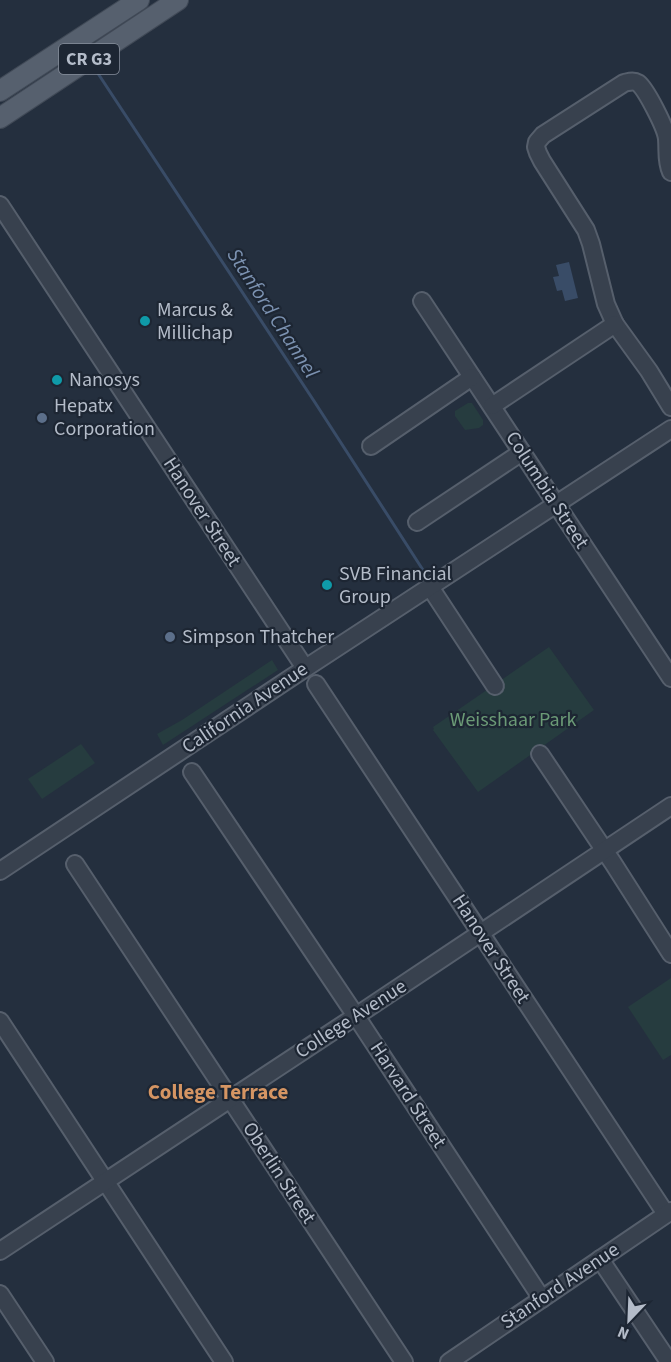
<svg xmlns="http://www.w3.org/2000/svg" width="671" height="1362" viewBox="0 0 671 1362" font-family="'Source Sans 3',sans-serif">
<rect width="100%" height="100%" fill="#242f3e"/>
<g fill="#263c3f">
<polygon points="468,403 472,403 483,420 483,425 479,428 465,430 455,416 455,411"/>
<polygon points="549,647 594,710 478,792 433,730 434,729 433,727"/>
<polygon points="272,660 278,670 163,745 157,734 182,720"/>
<polygon points="81,744 95,763 42,799 28,779"/>
<polygon points="671,978 671,1055 663,1060 628,1007"/>
</g>
<polygon fill="#394c67" points="569,262 578,298 565,301 562,290 557,291 553,277 559,276 556,265"/>
<g fill="none" stroke-linecap="round" stroke-linejoin="round">
<polyline stroke="#394c67" stroke-width="3" points="97,72 314,401 423,570"/>
<g stroke="#565f6c" stroke-width="20">
<g id="minor">
<path d="M671,172C666,161 668,151 667,139C666,128 646,89 638,83C633,80 629,82 624,83L543,135L537,142L536,147L538,153L542,161L586,230L591,244L606,304L615,324L649,371L671,407"/>
<polyline points="0,205 305,668"/>
<polyline points="422,301 671,678"/>
<polyline points="492,406 615,324"/>
<polyline points="371,446 472,377"/>
<polyline points="417,522 522,452"/>
<polyline points="430,587 495,686"/>
<polyline points="316,684 666,1214"/>
<polyline points="540,754 613,863 671,954"/>
<polyline points="192,772 356,1016 542,1299"/>
<polyline points="75,864 404,1362"/>
<polyline points="0,871 292,677 671,429"/>
<polyline points="0,1021 224,1362"/>
<polyline points="0,1251 356,1016 671,806"/>
<polyline points="600,1259 669,1362"/>
<polyline points="0,1294 45,1362"/>
<polyline points="449,1362 671,1211"/>
</g>
</g>
<g stroke="#414a57" stroke-width="22">
<g id="major">
<polyline points="0,91 139,0"/>
<polyline points="0,118 178,0"/>
</g>
</g>
<use href="#minor" stroke="#38414e" stroke-width="16"/>
<use href="#major" stroke="#56606e" stroke-width="20"/>
</g>
<g fill="#0f9aa8" stroke="#1d2633" stroke-width="2">
<circle cx="145" cy="321" r="6"/>
<circle cx="57" cy="380" r="6"/>
<circle cx="327" cy="585" r="6"/>
</g>
<g fill="#5c6f8a" stroke="#1d2633" stroke-width="2">
<circle cx="42" cy="418" r="6"/>
<circle cx="170" cy="637" r="6"/>
</g>
<g text-anchor="middle" dominant-baseline="central" stroke-width="4.5" stroke-linejoin="round" paint-order="stroke">
<rect fill="#1d2633" stroke="#878f9c" stroke-width="1.5" x="59" y="44" width="60" height="30" rx="4.5"/>
<g font-size="18" font-weight="bold" fill="#b4bcc9">
<text x="89" y="59">CR G3</text>
</g>
<g font-size="20" fill="#b4bcc9" stroke="#1d2633" text-anchor="start">
<text x="157" y="310">Marcus &amp;<tspan x="157" dy="23">Millichap</tspan></text>
<text x="69" y="380">Nanosys</text>
<text x="54" y="406">Hepatx<tspan x="54" dy="23">Corporation</tspan></text>
<text x="339" y="574">SVB Financial<tspan x="339" dy="23">Group</tspan></text>
<text x="182" y="637">Simpson Thatcher</text>
</g>
<g font-size="20" fill="#b4bcc9" stroke="#1d2633">
<text transform="translate(547 490) rotate(57)">Columbia Street</text>
<text transform="translate(202 512) rotate(57)">Hanover Street</text>
<text transform="translate(245 708) rotate(-34)">California Avenue</text>
<text transform="translate(491 949) rotate(57)">Hanover Street</text>
<text transform="translate(351 1019) rotate(-33)">College Avenue</text>
<text transform="translate(408 1095) rotate(57)">Harvard Street</text>
<text transform="translate(279 1173) rotate(57)">Oberlin Street</text>
<text transform="translate(560 1286) rotate(-34)">Stanford Avenue</text>
</g>
<g font-size="20" fill="#6b9a76" stroke="#1d2633">
<text x="513" y="720">Weisshaar Park</text>
</g>
<g font-size="21" font-style="italic" fill="#7c92b1" stroke="#1d2633">
<text transform="translate(273 313) rotate(57)">Stanford Channel</text>
</g>
<g font-size="21" font-weight="bold" fill="#d59563" stroke="#1d2633">
<text x="218" y="1092">College Terrace</text>
</g>
</g>
<g transform="translate(629 1320) rotate(203)" stroke="#1d2633" stroke-width="4.5" paint-order="stroke">
<path d="M0-4.5L10 22L0 15L-10 22Z" fill="#b4bcc9"/>
<text y="-9" font-size="16" font-weight="bold" text-anchor="middle" fill="#b4bcc9">N</text>
</g>
</svg>
